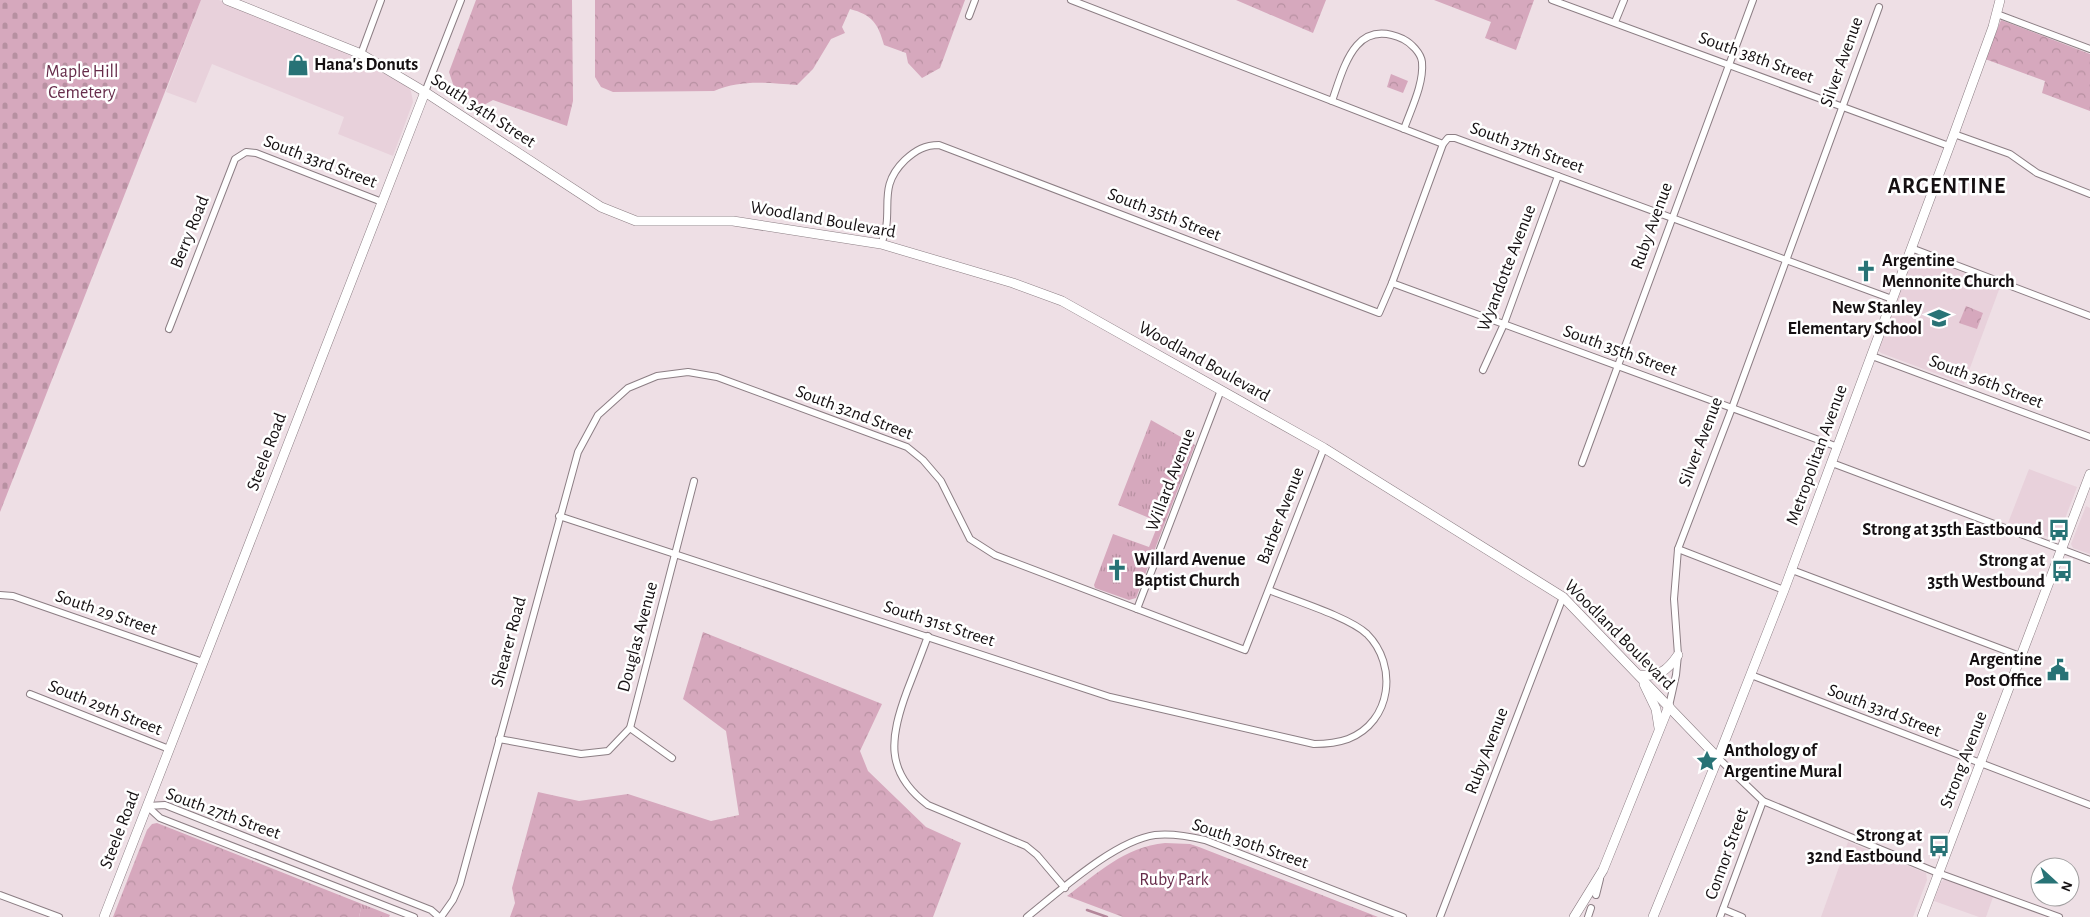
<svg xmlns="http://www.w3.org/2000/svg" width="2090" height="917" viewBox="0 0 2090 917" font-family="'Alegreya Sans',sans-serif">
<defs>
<pattern id="grass-tufts" width="24" height="20" patternUnits="userSpaceOnUse" patternTransform="scale(1.25)"><rect width="24" height="20" fill="#d6a8bd"/><path d="M3 7l-1-3M5 7V3M7 7l1-3M15 17l-1-3M17 17v-4M19 17l1-3" fill="none" stroke="#b790a1"/></pattern>
<pattern id="forest-crowns" width="20" height="18" patternUnits="userSpaceOnUse" patternTransform="scale(1.25)"><rect width="20" height="18" fill="#d6a8bd"/><path d="M2 6a3 3 0 1 1 6 0M12 15a3 3 0 1 1 6 0" fill="none" stroke="#b790a1"/></pattern>
<pattern id="cemetery-stones" width="16" height="16" patternUnits="userSpaceOnUse" patternTransform="scale(1.25)"><rect width="16" height="16" fill="#d6a8bd"/><path d="M2 7V4a2 2 0 0 1 4 0v3zM10 15v-3a2 2 0 0 1 4 0v3z" fill="#b790a1"/></pattern>
</defs>
<rect width="100%" height="100%" fill="#eedfe5"/>
<g fill="#e8d1db">
<polygon points="201,0 219,0 340,50 406,85 411,91 413,102 393,156 338,134 344,117 212,64 196,103 166,92"/>
<polygon points="1913,255 1918,255 2000,287 1964,384 1881,353 1878,350"/>
<polygon points="2029,469 2077,487 2057,540 2008,523"/>
<polygon points="2086,506 2090,508 2090,554 2073,548 2071,544"/>
<polygon points="1848,842 1926,873 1927,880 1913,917 1821,917"/>
<polygon points="1945,879 1993,897 1986,917 1979,917 1934,901 1941,882"/>
</g>
<g fill="url(#grass-tufts)">
<polygon points="1151,420 1195,445 1136,598 1129,600 1095,588 1094,585 1113,534 1149,547 1159,522 1118,505"/>
<polygon points="362,904 390,915 389,917 359,917"/>
</g>
<g fill="url(#forest-crowns)">
<polygon points="476,0 572,0 573,101 567,126 493,100 482,106 456,93 449,72"/>
<path d="M595,0H965L940,68L922,78L908,63L906,53L884,45C878,23 872,15 850,9L842,27L845,33L831,39L813,69L797,85C768,83 742,79 714,91L613,92L601,87L595,77Z"/>
<polygon points="1236,0 1326,0 1313,33"/>
<polygon points="1434,0 1534,0 1516,50 1485,38 1491,22"/>
<polygon points="2001,20 2090,54 2090,111 2042,93 2045,81 1985,59"/>
<polygon points="1391,74 1408,81 1403,93 1387,87"/>
<polygon points="1966,306 1983,313 1977,329 1959,323"/>
<polygon points="703,632 882,704 860,751 868,771 926,827 961,843 933,917 510,917 515,903 512,888 538,792 579,801 628,794 711,821 739,815 726,731 683,699"/>
<polygon points="157,823 362,904 359,917 113,917 147,830 152,824"/>
<path d="M1165,843L1190,844L1199,847L1378,917H1123L1067,896C1098,873 1124,847 1165,843Z"/>
</g>
<polygon fill="url(#cemetery-stones)" points="0,0 201,0 0,512"/>
<g fill="none" stroke-linecap="round" stroke-linejoin="round">
<polyline stroke="#b3869a" stroke-width="2.5" points="1087,910 1107,917"/>
<g stroke="#8c7e84" stroke-width="8">
<g id="street">
<polyline points="1071,0 1443,144"/>
<polyline points="1552,0 1949,146"/>
<polyline points="1997,14 2090,49"/>
<polyline points="969,16 975,0"/>
<polyline points="1615,22 1624,0"/>
<polyline points="361,54 381,0"/>
<polyline points="425,92 461,0"/>
<path d="M1332,101C1344,67 1355,17 1403,39C1411,43 1421,53 1422,62C1424,84 1411,109 1404,129"/>
<polyline points="1954,134 2010,154 2037,173 2090,194"/>
<path d="M881,244C896,211 875,189 905,160C916,150 925,145 939,145L1379,313L1392,283L1443,144L1448,138H1455L1892,299"/>
<polyline points="1911,248 2090,316"/>
<polyline points="1392,283 1838,447"/>
<polyline points="169,329 235,159 246,152 256,153 382,202"/>
<polyline points="1872,356 2090,437"/>
<polyline points="1483,370 1504,324 1558,176"/>
<polyline points="1582,463 1753,0"/>
<polyline points="1832,463 2090,560"/>
<path d="M559,516L1110,697L1314,744C1326,744 1337,743 1348,739C1392,722 1398,665 1367,634C1349,617 1293,600 1269,590"/>
<polyline points="1678,549 1784,590"/>
<polyline points="1792,570 2020,656"/>
<polyline points="0,595 13,596 203,662"/>
<polyline points="1137,609 1221,390"/>
<path d="M928,636C921,655 914,673 907,691C890,737 884,772 928,805L1026,846L1037,855L1065,888"/>
<polyline points="1751,675 2090,805"/>
<polyline points="30,694 169,749"/>
<polyline points="1669,706 1676,675 1678,655 1674,599 1678,549 1732,408 1879,7"/>
<polyline points="630,728 672,758"/>
<polyline points="499,739 581,754 608,751 630,728 694,481"/>
<polyline points="1718,758 1763,801 1938,873 2059,917"/>
<polyline points="147,806 165,805 431,910 439,917"/>
<polyline points="147,806 160,818 414,917"/>
<polyline points="0,895 59,917"/>
<polyline points="1596,895 1600,879"/>
<polyline points="1723,909 1742,917"/>
<polyline points="441,917 453,900 460,884 578,452 598,415 628,388 657,376 688,372 717,377 907,447 923,460 941,481 970,539 995,555 1245,650 1324,448"/>
<path d="M1027,917C1060,891 1114,841 1155,835C1172,833 1188,836 1205,840L1403,917"/>
<polyline points="1440,917 1563,597"/>
<polyline points="1588,917 1591,908"/>
<polyline points="1720,917 1763,801"/>
</g>
</g>
<g stroke="#8c7e84" stroke-width="10">
<g id="secondary">
<polyline points="227,0 361,54 425,92 601,207 636,221 733,221 881,244 1013,283 1062,301 1324,448 1563,597 1718,758"/>
<path d="M1639,675C1659,677 1667,671 1678,655"/>
<polyline points="1644,684 1656,709 1659,728"/>
<polyline points="104,917 425,92"/>
<polyline points="1574,917 1603,870 1669,706"/>
<polyline points="1653,917 1718,758 1784,590 1954,134 1993,27 2000,0"/>
<polyline points="1922,917 2090,474"/>
</g>
</g>
<use href="#street" stroke="#fff" stroke-width="6"/>
<use href="#secondary" stroke="#fff" stroke-width="9"/>
</g>
<defs>
<g id="shop-bare" transform="scale(1.725)"><path d="M-5-2.5h2.3a2.7 3.5 0 0 1 5.4 0H5L5.5 6h-11ZM-1.5-2.5h3a1.5 2.3 0 0 0-3 0Z" fill="#287376" stroke="#fff" stroke-width="2.5" paint-order="stroke"/></g>
<g id="church-bare" transform="scale(1.725)"><path d="M-1.2-6h2.4v3.5h3.3v2.4h-3.3V6h-2.4V-.1h-3.3v-2.4h3.3Z" fill="#287376" stroke="#fff" stroke-width="2.5" paint-order="stroke"/></g>
<g id="school-bare" transform="scale(1.725)"><path d="M0-5L7-2L0 1L-7-2ZM-4 1L0 2.5L4 1V4Q0 6-4 4Z" fill="#287376" stroke="#fff" stroke-width="2.5" paint-order="stroke"/></g>
<g id="bus-bare" transform="scale(1.725)"><path d="M-5-6H5V4H4V6H2V4H-2V6H-4V4H-5ZM-3.5-4V0h7V-4ZM-3.5 1.2v1.5H-2V1.2ZM2 1.2v1.5H3.5V1.2Z" fill="#287376" stroke="#fff" stroke-width="2.5" paint-order="stroke"/></g>
<g id="civic-bare" transform="scale(1.725)"><path d="M-.6-6.5H3V-4.5H.6V-3L4-1V1h2V6H-6V1h2V-1L-.6-3ZM-1.2 2.5V6h2.4V2.5Z" fill="#287376" stroke="#fff" stroke-width="2.5" paint-order="stroke"/></g>
<g id="sight-bare" transform="scale(1.725)"><path d="M0-6L1.8-2.2L6-1.7L2.9 1.2L3.7 5.4L0 3.3L-3.7 5.4L-2.9 1.2L-6-1.7L-1.8-2.2Z" fill="#287376" stroke="#fff" stroke-width="2.5" paint-order="stroke"/></g>
</defs>
<g fill-rule="evenodd">
<use href="#shop-bare" x="298" y="65"/>
<use href="#church-bare" x="1866" y="271"/>
<use href="#school-bare" x="1939" y="318"/>
<use href="#bus-bare" x="2059" y="530"/>
<use href="#church-bare" x="1117" y="570"/>
<use href="#bus-bare" x="2062" y="571"/>
<use href="#civic-bare" x="2058" y="670"/>
<use href="#sight-bare" x="1707" y="761"/>
<use href="#bus-bare" x="1939" y="846"/>
</g>
<g text-anchor="middle" dominant-baseline="central" stroke-width="5" stroke-linejoin="round" paint-order="stroke">
<g font-size="18" fill="#151012" stroke="#fff">
<text transform="translate(1756 58) rotate(20)">South 38th Street</text>
<text transform="translate(1842 62) rotate(-70)">Silver Avenue</text>
<text transform="translate(483 111) rotate(33)">South 34th Street</text>
<text transform="translate(1527 148) rotate(20)">South 37th Street</text>
<text transform="translate(320 162) rotate(21)">South 33rd Street</text>
<text transform="translate(1164 215) rotate(21)">South 35th Street</text>
<text transform="translate(823 220) rotate(10)">Woodland Boulevard</text>
<text transform="translate(1652 226) rotate(-70)">Ruby Avenue</text>
<text transform="translate(190 232) rotate(-68)">Berry Road</text>
<text transform="translate(1507 268) rotate(-69)">Wyandotte Avenue</text>
<text transform="translate(1620 351) rotate(20)">South 35th Street</text>
<text transform="translate(1204 362) rotate(29)">Woodland Boulevard</text>
<text transform="translate(1986 382) rotate(21)">South 36th Street</text>
<text transform="translate(854 413) rotate(21)">South 32nd Street</text>
<text transform="translate(1701 442) rotate(-69)">Silver Avenue</text>
<text transform="translate(267 452) rotate(-69)">Steele Road</text>
<text transform="translate(1817 455) rotate(-70)">Metropolitan Avenue</text>
<text transform="translate(1171 480) rotate(-69)">Willard Avenue</text>
<text transform="translate(1281 516) rotate(-69)">Barber Avenue</text>
<text transform="translate(106 613) rotate(19)">South 29 Street</text>
<text transform="translate(939 624) rotate(18)">South 31st Street</text>
<text transform="translate(1619 635) rotate(45)">Woodland Boulevard</text>
<text transform="translate(638 637) rotate(-75)">Douglas Avenue</text>
<text transform="translate(509 642) rotate(-75)">Shearer Road</text>
<text transform="translate(105 708) rotate(22)">South 29th Street</text>
<text transform="translate(1884 711) rotate(21)">South 33rd Street</text>
<text transform="translate(1487 751) rotate(-69)">Ruby Avenue</text>
<text transform="translate(1964 760) rotate(-69)">Strong Avenue</text>
<text transform="translate(223 814) rotate(20)">South 27th Street</text>
<text transform="translate(120 830) rotate(-69)">Steele Road</text>
<text transform="translate(1250 844) rotate(19)">South 30th Street</text>
<text transform="translate(1727 854) rotate(-70)">Connor Street</text>
</g>
<g font-size="18" font-weight="bold" fill="#151012" stroke="#fff" text-anchor="end">
<text x="314" y="65" text-anchor="start">Hana's Donuts</text>
<text x="1882" y="261" text-anchor="start">Argentine<tspan x="1882" dy="21">Mennonite Church</tspan></text>
<text x="1922" y="308">New Stanley<tspan x="1922" dy="21">Elementary School</tspan></text>
<text x="2042" y="530">Strong at 35th Eastbound</text>
<text x="1134" y="560" text-anchor="start">Willard Avenue<tspan x="1134" dy="21">Baptist Church</tspan></text>
<text x="2045" y="561">Strong at<tspan x="2045" dy="21">35th Westbound</tspan></text>
<text x="2042" y="660">Argentine<tspan x="2042" dy="21">Post Office</tspan></text>
<text x="1724" y="751" text-anchor="start">Anthology of<tspan x="1724" dy="21">Argentine Mural</tspan></text>
<text x="1922" y="836">Strong at<tspan x="1922" dy="21">32nd Eastbound</tspan></text>
</g>
<g font-size="18" fill="#662c4a" stroke="#fff">
<text x="82" y="72">Maple Hill<tspan x="82" dy="21">Cemetery</tspan></text>
<text x="1174" y="880">Ruby Park</text>
</g>
<g font-size="22" font-weight="bold" letter-spacing="1" fill="#151012" stroke="#fff">
<text x="1947" y="186">ARGENTINE</text>
</g>
</g>
<g transform="translate(2055 882) rotate(111)"><circle r="24" fill="#ffffff" stroke="#a19fa0"/>
<path d="M0-4L9 19L0 12L-9 19Z" fill="#287376"/>
<text y="-8" font-size="14" font-weight="bold" text-anchor="middle" fill="#151012">N</text>
</g>
</svg>
